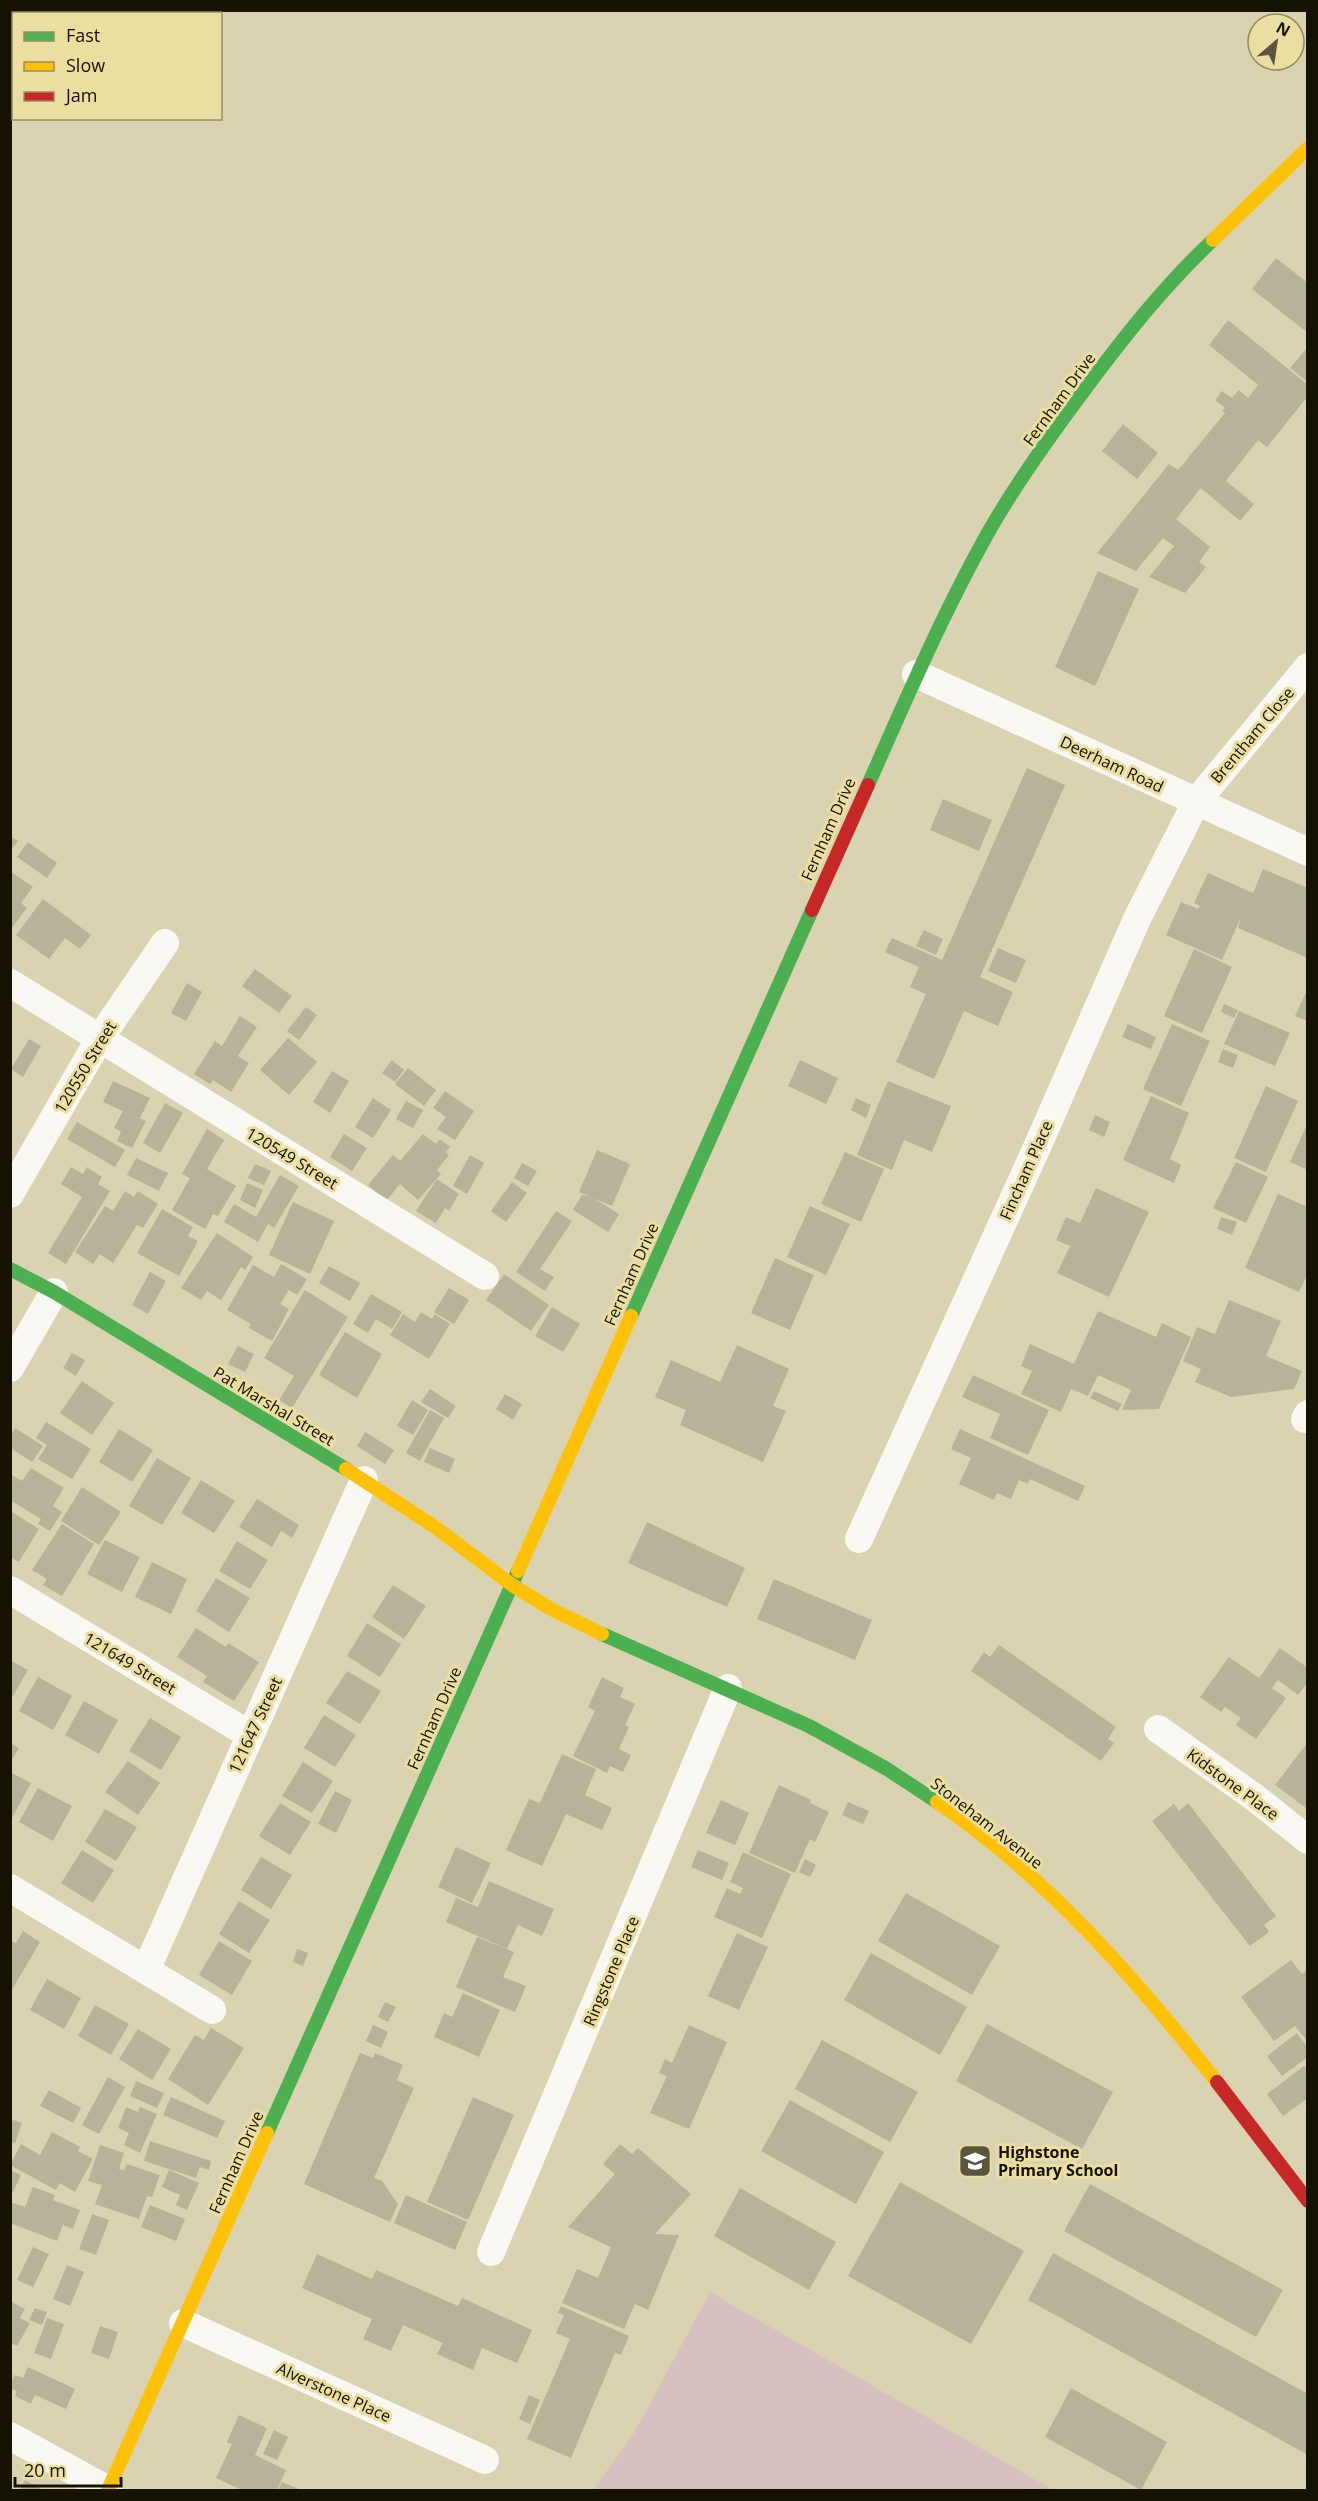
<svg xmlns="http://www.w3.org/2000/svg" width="1318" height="2501" viewBox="0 0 1318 2501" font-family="'Open Sans',sans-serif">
<rect width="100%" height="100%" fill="#d9d3b2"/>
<polygon fill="#d9c0c0" points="710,2292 1053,2490 593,2490 634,2433"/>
<g fill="#b7b398">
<polygon points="1276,258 1308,283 1308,333 1252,289"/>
<polygon points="1228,320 1308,385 1308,396 1267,447 1258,440 1226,481 1254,504 1240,521 1201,488 1176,519 1210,547 1199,562 1206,567 1185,593 1149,577 1174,546 1163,538 1136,571 1097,553 1169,464 1178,470 1225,413 1222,411 1225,408 1215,400 1222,391 1232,398 1239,390 1248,398 1258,385 1209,345"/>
<polygon points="1308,347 1308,382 1290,368"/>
<polygon points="1123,424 1158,453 1137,479 1102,451"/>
<polygon points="1098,571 1139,589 1095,686 1055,667"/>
<polygon points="1027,768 1065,785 980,977 1013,992 998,1026 964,1011 934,1079 896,1062 926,994 910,987 919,967 885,952 892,938 942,960"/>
<polygon points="943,799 992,820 979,851 930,830"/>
<polygon points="10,836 18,841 10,851"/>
<polygon points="28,842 57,863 47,878 17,857"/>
<polygon points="1263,869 1308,888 1308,958 1238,928 1241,917 1222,960 1166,935 1181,902 1198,909 1200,906 1194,903 1208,873 1253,893"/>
<polygon points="10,871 33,887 21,903 27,908 10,930"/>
<polygon points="43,899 91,935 80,949 65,938 49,959 16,935"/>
<polygon points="924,930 943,939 936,955 916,946"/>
<polygon points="998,948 1026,960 1016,983 988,971"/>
<polygon points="1194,949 1232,967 1202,1033 1164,1016"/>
<polygon points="255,969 292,996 279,1013 242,986"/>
<polygon points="187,983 202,992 186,1021 171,1013"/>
<polygon points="1308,988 1308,1021 1295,1016"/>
<polygon points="1224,1004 1238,1010 1234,1018 1221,1012"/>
<polygon points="306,1007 317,1015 299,1040 287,1031"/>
<polygon points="1239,1011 1290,1033 1275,1066 1224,1044"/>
<polygon points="240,1016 257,1027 238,1056 249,1063 231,1092 213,1080 210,1084 194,1074 215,1041 222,1046"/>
<polygon points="1128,1024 1156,1037 1151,1049 1122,1037"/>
<polygon points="1172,1024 1210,1041 1181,1106 1143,1089"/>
<polygon points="288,1038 317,1062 289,1095 260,1070"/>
<polygon points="29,1039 41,1046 23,1077 11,1069"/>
<polygon points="1223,1049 1238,1055 1233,1068 1218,1062"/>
<polygon points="392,1060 404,1070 395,1082 382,1073"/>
<polygon points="800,1060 838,1078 826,1104 788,1086"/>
<polygon points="408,1068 436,1090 424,1106 395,1084"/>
<polygon points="332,1071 349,1081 330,1113 313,1102"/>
<polygon points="113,1081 150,1098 140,1118 146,1121 132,1148 117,1141 121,1132 114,1128 123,1111 103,1102"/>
<polygon points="888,1081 951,1106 932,1152 904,1140 892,1170 857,1155"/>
<polygon points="1266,1086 1298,1101 1266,1172 1234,1158"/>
<polygon points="445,1091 474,1111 455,1140 437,1129 446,1117 433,1108"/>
<polygon points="1151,1096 1189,1113 1170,1159 1181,1165 1174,1183 1123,1160"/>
<polygon points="373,1098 391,1110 373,1138 355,1127"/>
<polygon points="856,1098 871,1105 866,1118 851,1110"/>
<polygon points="406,1101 423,1110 413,1128 396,1119"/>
<polygon points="165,1103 183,1113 160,1153 143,1143"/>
<polygon points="1095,1115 1110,1122 1104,1137 1089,1130"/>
<polygon points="77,1122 125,1150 115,1167 67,1139"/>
<polygon points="1308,1122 1308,1170 1290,1162"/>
<polygon points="207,1129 224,1140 207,1169 236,1186 218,1216 213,1214 205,1229 172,1210 190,1178 182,1174"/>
<polygon points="344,1134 367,1148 352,1171 330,1157"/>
<polygon points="423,1134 436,1144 440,1139 450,1147 446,1152 449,1155 437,1170 441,1174 418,1200 400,1184 386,1201 368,1185 393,1155 400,1161"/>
<polygon points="597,1150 630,1164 612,1206 579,1192"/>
<polygon points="845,1152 884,1169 861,1222 821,1204"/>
<polygon points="470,1155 484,1163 467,1194 453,1186"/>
<polygon points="136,1158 168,1173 159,1191 127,1175"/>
<polygon points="1236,1162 1268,1177 1246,1223 1213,1208"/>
<polygon points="522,1163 537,1171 528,1186 514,1178"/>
<polygon points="255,1164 271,1171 264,1185 248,1178"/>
<polygon points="71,1167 83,1174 87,1167 102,1177 98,1184 110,1191 66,1264 48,1253 82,1197 61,1184"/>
<polygon points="280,1175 299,1186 274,1228 268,1224 258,1242 224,1222 234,1204 256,1217"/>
<polygon points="437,1179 459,1194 449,1211 445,1208 436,1223 416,1211"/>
<polygon points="512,1182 527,1193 506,1222 491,1211"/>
<polygon points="247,1183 263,1190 255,1208 240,1200"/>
<polygon points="1096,1188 1149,1212 1109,1297 1057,1273 1070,1246 1056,1240 1066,1217 1080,1223"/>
<polygon points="125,1191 134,1197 138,1191 158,1204 143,1228 137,1225 113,1263 100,1254 93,1264 75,1252 105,1206 113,1211"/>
<polygon points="1278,1194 1308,1207 1308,1273 1299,1292 1245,1268"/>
<polygon points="582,1195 592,1197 619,1214 608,1232 573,1210"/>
<polygon points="293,1202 334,1221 310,1274 269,1255"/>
<polygon points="810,1206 850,1224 826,1275 787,1257"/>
<polygon points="162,1209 193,1227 188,1236 198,1241 179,1276 137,1253"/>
<polygon points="556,1211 572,1221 540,1269 554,1277 545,1291 516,1272"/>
<polygon points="1221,1217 1237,1222 1232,1235 1217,1229"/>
<polygon points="217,1233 253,1257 245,1270 241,1267 221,1300 207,1291 201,1300 181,1288"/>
<polygon points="775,1258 814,1275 790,1330 751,1313"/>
<polygon points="281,1264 307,1279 297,1295 289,1290 280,1304 289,1309 272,1341 249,1328 251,1324 227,1310 253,1265 274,1277"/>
<polygon points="329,1266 360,1283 350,1301 319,1283"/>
<polygon points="150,1272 166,1281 148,1314 132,1305"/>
<polygon points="504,1274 549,1305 531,1331 486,1300"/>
<polygon points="449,1288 469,1300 454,1324 434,1312"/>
<polygon points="305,1290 348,1317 292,1408 279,1400 294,1376 264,1358"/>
<polygon points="371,1294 402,1312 392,1329 376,1319 368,1333 353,1324"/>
<polygon points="1229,1300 1281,1321 1266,1356 1302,1371 1294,1389 1231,1397 1195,1382 1201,1369 1183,1361 1197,1327 1215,1334"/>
<polygon points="552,1307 580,1324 563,1352 535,1336"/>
<polygon points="1098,1311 1156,1337 1162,1323 1191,1337 1159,1409 1122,1410 1131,1390 1098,1375 1088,1396 1071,1389 1061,1412 1021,1394 1032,1371 1021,1366 1030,1344 1074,1364"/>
<polygon points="421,1312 432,1319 435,1314 450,1324 429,1359 390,1335 403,1314 415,1322"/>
<polygon points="345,1332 382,1354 357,1398 319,1375"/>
<polygon points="737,1345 789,1369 773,1406 786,1411 763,1462 680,1425 686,1410 655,1397 671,1360 720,1382"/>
<polygon points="238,1346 254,1354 245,1372 228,1364"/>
<polygon points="72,1353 85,1360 76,1376 63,1368"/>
<polygon points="973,1375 1049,1410 1028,1455 990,1438 1000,1414 962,1397"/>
<polygon points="82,1381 114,1403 92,1435 60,1413"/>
<polygon points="430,1389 456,1406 448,1418 421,1402"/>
<polygon points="1094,1391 1122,1404 1118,1411 1090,1398"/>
<polygon points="505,1394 522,1404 513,1420 496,1409"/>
<polygon points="412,1400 428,1410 413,1435 397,1426"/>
<polygon points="430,1410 444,1418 420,1461 406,1453"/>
<polygon points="46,1422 91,1449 72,1479 38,1459 47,1445 36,1438"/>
<polygon points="15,1428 43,1446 32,1462 10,1448 10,1437"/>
<polygon points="119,1429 153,1450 132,1482 99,1462"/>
<polygon points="960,1429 1085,1486 1078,1501 1030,1479 1028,1484 1019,1480 1011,1499 997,1493 994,1500 959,1484 971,1458 951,1449"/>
<polygon points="365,1432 394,1450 385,1464 357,1446"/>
<polygon points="430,1448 455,1459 449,1473 424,1462"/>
<polygon points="157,1458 191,1478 162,1525 129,1506"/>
<polygon points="31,1468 64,1488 53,1506 62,1512 50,1531 38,1524 41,1519 10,1500 10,1474 22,1481"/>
<polygon points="201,1480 235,1501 214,1533 181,1513"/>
<polygon points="82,1487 121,1512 99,1545 61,1521"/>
<polygon points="257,1499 299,1525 292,1538 281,1531 272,1547 239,1527"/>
<polygon points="10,1511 39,1529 19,1562 10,1557"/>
<polygon points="647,1522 745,1568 727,1607 628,1563"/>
<polygon points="62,1524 94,1544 62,1596 43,1585 47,1579 32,1570"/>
<polygon points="105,1540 140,1557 122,1592 87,1574"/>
<polygon points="237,1541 268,1560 250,1589 219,1571"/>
<polygon points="152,1562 187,1579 171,1614 135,1597"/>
<polygon points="216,1578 250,1598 229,1632 196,1611"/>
<polygon points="774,1579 872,1620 855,1660 757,1619"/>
<polygon points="393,1585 426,1606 404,1639 372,1617"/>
<polygon points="367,1623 401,1644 380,1677 347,1656"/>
<polygon points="196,1628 226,1647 228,1643 259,1662 234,1701 203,1682 207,1676 177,1657"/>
<polygon points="999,1645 1116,1727 1108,1739 1114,1743 1101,1761 971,1671 984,1652 990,1657"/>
<polygon points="1280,1648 1308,1668 1308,1682 1298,1695 1278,1680 1272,1688 1286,1698 1256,1739 1236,1725 1241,1718 1225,1707 1221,1712 1200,1697 1229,1657 1259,1678"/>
<polygon points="10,1660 28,1670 10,1701"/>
<polygon points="347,1671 381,1691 360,1724 326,1703"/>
<polygon points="38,1677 72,1696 53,1730 19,1711"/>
<polygon points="602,1677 624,1688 620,1697 635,1704 625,1725 629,1727 619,1749 631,1755 623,1772 610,1766 607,1773 573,1756 595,1711 588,1707"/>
<polygon points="84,1701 118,1720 99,1754 65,1735"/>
<polygon points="324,1715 356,1735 335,1767 304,1748"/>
<polygon points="150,1718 181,1737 161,1770 129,1751"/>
<polygon points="1308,1742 1308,1806 1306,1808 1275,1785"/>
<polygon points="10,1743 19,1748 10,1763"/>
<polygon points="562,1754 596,1769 585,1795 612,1808 602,1830 566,1814 542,1866 506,1850 529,1799 540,1803"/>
<polygon points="128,1761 160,1783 138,1815 105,1792"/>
<polygon points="303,1762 333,1781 312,1813 282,1796"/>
<polygon points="10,1772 31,1783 12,1818 10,1817"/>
<polygon points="779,1785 811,1800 810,1803 829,1812 815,1842 810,1839 795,1873 749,1853"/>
<polygon points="38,1788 72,1806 53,1841 19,1822"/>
<polygon points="335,1791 352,1800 336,1833 318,1824"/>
<polygon points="721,1800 749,1813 735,1845 706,1833"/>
<polygon points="848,1802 869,1811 863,1824 842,1815"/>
<polygon points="280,1803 311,1822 290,1855 259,1836"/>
<polygon points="1188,1803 1276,1916 1264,1925 1269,1932 1250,1946 1152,1821 1174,1804 1179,1811"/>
<polygon points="105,1809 137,1827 116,1861 85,1842"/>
<polygon points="456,1847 491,1863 472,1903 438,1887"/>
<polygon points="82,1850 114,1870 93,1903 61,1883"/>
<polygon points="698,1850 729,1863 722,1880 691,1867"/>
<polygon points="743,1852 791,1874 762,1938 714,1917 727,1888 740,1894 743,1888 730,1882"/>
<polygon points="261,1857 292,1875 271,1909 241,1890"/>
<polygon points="805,1859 816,1865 810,1877 799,1872"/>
<polygon points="489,1881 554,1909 542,1936 518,1925 507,1949 446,1922 456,1898 478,1907"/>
<polygon points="906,1893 1000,1946 972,1995 878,1941"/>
<polygon points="239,1901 270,1920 249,1953 219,1934"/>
<polygon points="23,1931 40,1942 10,1993 10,1940 16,1943"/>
<polygon points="737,1933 768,1947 739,2010 708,1996"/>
<polygon points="477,1937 514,1952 503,1977 526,1986 515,2012 456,1987"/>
<polygon points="219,1941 252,1961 232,1995 199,1975"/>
<polygon points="297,1949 308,1953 303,1966 293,1962"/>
<polygon points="871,1953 967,2007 940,2055 844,2000"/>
<polygon points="1291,1960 1302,1974 1308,1969 1308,2042 1295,2026 1274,2041 1241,1997"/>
<polygon points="47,1979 81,1998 64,2029 30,2010"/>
<polygon points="463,1993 500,2010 479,2057 434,2037 444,2013 452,2017"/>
<polygon points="385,2002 396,2007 388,2022 378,2017"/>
<polygon points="95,2005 129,2024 111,2055 78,2036"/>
<polygon points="987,2024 1113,2092 1082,2149 956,2081"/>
<polygon points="373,2025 388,2032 381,2048 366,2041"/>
<polygon points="689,2025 727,2042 689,2129 650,2113 667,2076 659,2073 665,2059 672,2063"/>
<polygon points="211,2028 244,2048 208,2105 168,2079 195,2035 204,2040"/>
<polygon points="138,2029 171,2049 152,2080 119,2059"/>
<polygon points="1297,2033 1308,2048 1308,2057 1282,2076 1267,2056"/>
<polygon points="822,2040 918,2092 890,2142 795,2089"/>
<polygon points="360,2053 373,2058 375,2053 403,2065 397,2080 414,2088 374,2178 382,2181 398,2204 390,2222 304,2184"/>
<polygon points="1304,2066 1308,2070 1308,2098 1283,2116 1267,2094"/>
<polygon points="108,2077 125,2087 99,2134 82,2125"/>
<polygon points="136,2081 164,2093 157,2108 130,2096"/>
<polygon points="49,2090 81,2108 73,2123 40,2106"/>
<polygon points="171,2097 225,2121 217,2138 163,2115"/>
<polygon points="473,2097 514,2115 468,2220 427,2202"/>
<polygon points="790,2100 884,2152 856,2204 761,2151"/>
<polygon points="126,2107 138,2112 140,2107 157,2114 140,2153 124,2145 129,2133 118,2128"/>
<polygon points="10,2119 22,2123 15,2143 10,2142"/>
<polygon points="52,2132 80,2147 78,2151 93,2159 75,2192 60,2183 56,2190 10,2165 21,2144 40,2155"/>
<polygon points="150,2141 211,2161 209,2170 200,2167 196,2178 144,2161"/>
<polygon points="620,2144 632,2154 638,2148 691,2194 655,2234 679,2235 648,2310 635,2304 624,2329 562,2303 577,2269 598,2278 611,2247 568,2227 615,2174 603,2164"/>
<polygon points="100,2145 124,2153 119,2169 124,2170 127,2164 160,2175 152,2197 147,2196 139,2219 95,2204 102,2185 88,2181"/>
<polygon points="10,2170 21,2175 13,2192 10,2191"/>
<polygon points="169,2170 199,2183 187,2210 176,2205 180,2195 162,2187"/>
<polygon points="900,2182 1024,2251 971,2344 848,2276"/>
<polygon points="1090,2184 1283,2290 1256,2337 1064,2231"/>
<polygon points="33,2187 55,2195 53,2200 80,2210 73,2229 63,2225 57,2241 10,2223 10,2202 25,2207"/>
<polygon points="740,2188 836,2242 809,2290 714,2236"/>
<polygon points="406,2195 467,2222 455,2250 394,2223"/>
<polygon points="150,2205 185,2219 176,2241 141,2227"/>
<polygon points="92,2214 109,2220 96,2255 79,2249"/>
<polygon points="33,2247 49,2254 33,2287 17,2280"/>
<polygon points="1053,2253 1308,2394 1308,2455 1028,2300"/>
<polygon points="317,2254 372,2279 376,2270 458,2306 462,2298 532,2330 517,2363 482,2348 473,2370 437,2354 443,2343 403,2325 391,2351 363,2339 372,2319 302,2288"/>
<polygon points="67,2265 84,2272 70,2306 53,2299"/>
<polygon points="10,2301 25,2309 20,2318 30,2323 17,2346 10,2342"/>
<polygon points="561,2306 629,2336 621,2355 615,2353 571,2458 527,2439 570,2339 556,2333 564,2315 558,2313"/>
<polygon points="35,2308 47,2312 42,2325 29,2320"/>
<polygon points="47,2318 64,2324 51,2359 34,2353"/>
<polygon points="100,2326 118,2332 109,2359 91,2353"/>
<polygon points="28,2367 75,2389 66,2409 35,2395 31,2404 15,2396 17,2391 10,2388 10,2384 15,2375 23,2378"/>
<polygon points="1071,2388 1167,2442 1141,2490 1045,2437"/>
<polygon points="529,2395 540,2400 530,2424 519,2419"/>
<polygon points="239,2415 267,2428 255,2455 286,2470 277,2490 242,2490 216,2478 232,2444 227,2442"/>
<polygon points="274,2430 288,2437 277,2460 263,2454"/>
<polygon points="25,2480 43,2490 20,2490"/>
<polygon points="282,2482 301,2490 278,2490"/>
</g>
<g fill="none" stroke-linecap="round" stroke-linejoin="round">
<g stroke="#f9f8f3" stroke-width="28">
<polyline points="916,674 1308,852"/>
<polyline points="10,983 485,1276"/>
<polyline points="10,1194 100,1038 165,943"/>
<polyline points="10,1368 54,1292"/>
<polyline points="1305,1419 1308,1414"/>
<polyline points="859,1539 1038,1145 1136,921 1196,802 1308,667"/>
<polyline points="10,1590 250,1735"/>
<polyline points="1158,1729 1254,1797 1308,1840"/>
<polyline points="10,1888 212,2010"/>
<polyline points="146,1970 364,1480"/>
<polyline points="491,2252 728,1688"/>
<polyline points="183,2323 485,2460"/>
<polyline points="10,2436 108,2490"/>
</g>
<g stroke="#4caf50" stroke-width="14">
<path d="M868,785C906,699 943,613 989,531C1017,482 1050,436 1083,392C1123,338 1164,286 1213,240"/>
<polyline points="10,1269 54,1292 346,1469"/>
<polyline points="631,1316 812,910"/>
<polyline points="602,1634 809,1726 887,1769 937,1802"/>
<polyline points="267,2133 518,1571"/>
</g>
<g stroke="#ffc107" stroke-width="14">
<polyline points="1213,240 1308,148"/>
<polyline points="346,1469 435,1527 512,1585 551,1609 602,1634"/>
<polyline points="518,1571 631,1316"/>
<path d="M937,1802C1046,1876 1136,1979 1217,2082"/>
<polyline points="108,2490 267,2133"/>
</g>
<g stroke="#c62828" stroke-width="14">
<polyline points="812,910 868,785"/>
<polyline points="1217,2082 1308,2201"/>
</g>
</g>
<defs>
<g id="school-square" transform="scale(1.725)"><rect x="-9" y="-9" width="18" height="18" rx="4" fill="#5a563e" stroke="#eadea1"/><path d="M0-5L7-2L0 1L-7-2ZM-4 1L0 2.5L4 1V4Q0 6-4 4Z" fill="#fff"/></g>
</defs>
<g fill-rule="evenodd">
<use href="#school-square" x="975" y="2161"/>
</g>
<g text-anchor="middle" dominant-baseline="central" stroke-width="6" stroke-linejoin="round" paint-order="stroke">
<g font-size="16" fill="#161200" stroke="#eadea1">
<text transform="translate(1059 399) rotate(-54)">Fernham Drive</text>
<text transform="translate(1252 735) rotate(-50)">Brentham Close</text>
<text transform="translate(1112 764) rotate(25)">Deerham Road</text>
<text transform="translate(828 829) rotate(-66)">Fernham Drive</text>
<text transform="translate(85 1067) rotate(-59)">120550 Street</text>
<text transform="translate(292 1158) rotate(31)">120549 Street</text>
<text transform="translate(1026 1170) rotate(-66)">Fincham Place</text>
<text transform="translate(631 1274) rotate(-66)">Fernham Drive</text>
<text transform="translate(274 1406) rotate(31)">Pat Marshal Street</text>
<text transform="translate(130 1663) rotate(31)">121649 Street</text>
<text transform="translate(434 1718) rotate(-66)">Fernham Drive</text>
<text transform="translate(255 1725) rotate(-65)">121647 Street</text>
<text transform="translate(1233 1784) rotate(36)">Kidstone Place</text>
<text transform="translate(987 1823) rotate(38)">Stoneham Avenue</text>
<text transform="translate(611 1971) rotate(-67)">Ringstone Place</text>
<text transform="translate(236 2162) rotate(-66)">Fernham Drive</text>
<text transform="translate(334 2392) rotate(24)">Alverstone Place</text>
</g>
<g font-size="16" font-weight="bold" fill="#161200" stroke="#eadea1" text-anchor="start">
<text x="998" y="2152">Highstone<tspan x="998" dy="18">Primary School</tspan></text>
</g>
</g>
<rect width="1318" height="2501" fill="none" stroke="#161200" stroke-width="24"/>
<rect x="12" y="12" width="210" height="108" fill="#eadea1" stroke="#958c61" stroke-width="1.5"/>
<rect x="24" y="32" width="30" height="9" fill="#4caf50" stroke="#958c61" stroke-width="1.5"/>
<text x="66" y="42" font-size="18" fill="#161200">Fast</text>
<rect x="24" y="62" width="30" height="9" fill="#ffc107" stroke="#958c61" stroke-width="1.5"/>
<text x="66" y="72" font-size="18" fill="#161200">Slow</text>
<rect x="24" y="92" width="30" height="9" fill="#c62828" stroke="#958c61" stroke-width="1.5"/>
<text x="66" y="102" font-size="18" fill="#161200">Jam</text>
<g transform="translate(1276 42) rotate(29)"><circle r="28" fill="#eadea1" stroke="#958c61" stroke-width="1.5"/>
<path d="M0-4.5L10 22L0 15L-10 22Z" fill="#5a563e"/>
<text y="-9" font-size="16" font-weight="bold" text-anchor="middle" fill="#161200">N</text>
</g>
<path d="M15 2477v9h106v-9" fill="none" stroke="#161200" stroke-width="3"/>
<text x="24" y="2477" font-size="18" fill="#161200" stroke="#eadea1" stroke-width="4.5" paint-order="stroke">20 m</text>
</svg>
